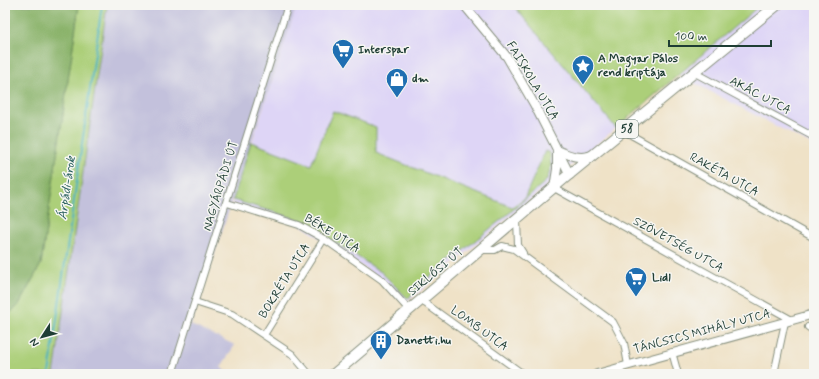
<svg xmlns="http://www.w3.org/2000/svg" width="819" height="379" viewBox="0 0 819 379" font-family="Mynerve,sans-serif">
<rect width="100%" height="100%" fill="#f6f6f2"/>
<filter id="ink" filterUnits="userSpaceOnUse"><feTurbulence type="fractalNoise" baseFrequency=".025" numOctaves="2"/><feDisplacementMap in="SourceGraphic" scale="8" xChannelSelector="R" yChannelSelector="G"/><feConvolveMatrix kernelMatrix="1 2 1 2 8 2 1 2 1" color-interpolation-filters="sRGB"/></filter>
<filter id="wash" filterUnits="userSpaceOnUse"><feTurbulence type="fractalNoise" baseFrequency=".012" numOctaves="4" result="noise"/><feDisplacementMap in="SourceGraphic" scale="16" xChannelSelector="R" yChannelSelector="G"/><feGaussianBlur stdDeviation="0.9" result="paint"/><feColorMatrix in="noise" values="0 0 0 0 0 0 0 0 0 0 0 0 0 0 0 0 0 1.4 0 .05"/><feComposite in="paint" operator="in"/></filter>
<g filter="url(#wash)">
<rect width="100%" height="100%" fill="#efe2c7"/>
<g fill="#ded5f6">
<polygon points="297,5 513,5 616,128 405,304 382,280 299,224 232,204"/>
<polygon points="760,5 814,5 814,146 679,75"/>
</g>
<polygon fill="#c3c1dc" points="107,5 297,5 191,325 235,345 221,367 228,374 54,374"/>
<g fill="#accf79" stroke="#668656">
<polygon points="79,5 107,5 54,374 5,374 5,317 18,306 41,264"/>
<polygon points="513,5 760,5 616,128"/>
<polygon points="333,111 376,127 376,153 512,207 524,199 545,151 550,153 551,167 547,180 507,215 419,286 408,299 381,272 301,220 233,200 251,142 311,165"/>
</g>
<polygon fill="#89b269" stroke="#54784e" points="5,5 79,5 41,264 18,306 5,317"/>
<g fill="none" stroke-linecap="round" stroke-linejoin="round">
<polyline stroke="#45b2c2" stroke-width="2" points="49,374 102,5"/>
</g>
</g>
<g filter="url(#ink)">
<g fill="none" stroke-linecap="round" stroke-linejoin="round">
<g stroke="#87907e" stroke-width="8">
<g id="minor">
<polyline points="695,73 814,137"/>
<polyline points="624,131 814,238"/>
<polyline points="554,188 792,320"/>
<polyline points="227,203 299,225 324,239 382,280 410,311"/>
<polyline points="517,220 518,245 523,253"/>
<polyline points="482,250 495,250 502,246 514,249 613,322 624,343 628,365"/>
<polyline points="422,301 523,374"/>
<polyline points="195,302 232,314 292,354 309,374"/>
<polyline points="808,327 814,331"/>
<polyline points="264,335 324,239"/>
<polyline points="672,352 678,374"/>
<polyline points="172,374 288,5"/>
<polyline points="774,374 785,322"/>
</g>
</g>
<g stroke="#87907e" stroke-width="10">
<g id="tertiary">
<polyline points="464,5 507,57 534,104 570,175"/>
<path d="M557,150C569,155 579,160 592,155"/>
<polyline points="554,188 557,169 557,154"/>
<polyline points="597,374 814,314"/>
</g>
</g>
<g stroke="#87907e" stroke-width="12">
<polyline id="primary" points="334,374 566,177 777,5"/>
</g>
<use href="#minor" stroke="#fff" stroke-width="6"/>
<use href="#tertiary" stroke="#fff" stroke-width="8"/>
<use href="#primary" stroke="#fff" stroke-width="10"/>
</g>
</g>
<defs>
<g id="supermarket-pin" transform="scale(1.15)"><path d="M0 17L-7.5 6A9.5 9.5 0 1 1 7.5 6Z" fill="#1f6fb2" stroke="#f6f6f2"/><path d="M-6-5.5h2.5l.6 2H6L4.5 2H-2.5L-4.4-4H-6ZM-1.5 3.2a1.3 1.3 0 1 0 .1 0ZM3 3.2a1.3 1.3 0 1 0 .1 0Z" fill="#fff"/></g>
<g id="sight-pin" transform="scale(1.15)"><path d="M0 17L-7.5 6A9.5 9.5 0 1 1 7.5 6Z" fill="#1f6fb2" stroke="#f6f6f2"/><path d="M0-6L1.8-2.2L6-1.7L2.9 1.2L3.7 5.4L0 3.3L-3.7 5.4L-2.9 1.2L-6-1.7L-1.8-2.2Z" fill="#fff"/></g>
<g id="shop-pin" transform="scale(1.15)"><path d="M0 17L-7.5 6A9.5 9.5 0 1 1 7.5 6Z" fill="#1f6fb2" stroke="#f6f6f2"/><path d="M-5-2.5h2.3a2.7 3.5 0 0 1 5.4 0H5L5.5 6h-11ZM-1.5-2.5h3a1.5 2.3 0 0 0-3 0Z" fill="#fff"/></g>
<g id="building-pin" transform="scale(1.15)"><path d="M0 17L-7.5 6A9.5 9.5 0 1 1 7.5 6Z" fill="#1f6fb2" stroke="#f6f6f2"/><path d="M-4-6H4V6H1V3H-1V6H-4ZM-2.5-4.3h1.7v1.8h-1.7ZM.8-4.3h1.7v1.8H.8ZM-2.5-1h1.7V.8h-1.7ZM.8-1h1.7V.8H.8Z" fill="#fff"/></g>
</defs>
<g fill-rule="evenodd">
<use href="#supermarket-pin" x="343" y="50"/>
<use href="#sight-pin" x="583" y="66"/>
<use href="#shop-pin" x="397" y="79"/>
<use href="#supermarket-pin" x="636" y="278"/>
<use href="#building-pin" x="381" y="341"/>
</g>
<g text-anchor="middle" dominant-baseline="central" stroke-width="3" stroke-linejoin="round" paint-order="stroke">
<rect fill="#f6f6f2" stroke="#60746d" stroke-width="1" x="616" y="120" width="22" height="18" rx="3"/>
<g font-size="11" font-weight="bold" fill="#1f3d34">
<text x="627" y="129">58</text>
</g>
<g font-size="12" font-weight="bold" fill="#1f3d34" stroke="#f6f6f2" text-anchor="start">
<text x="358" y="50">Interspar</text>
<text x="598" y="59">A Magyar Pálos<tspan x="598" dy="14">rend kriptája</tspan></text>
<text x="412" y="79">dm</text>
<text x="652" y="278">Lidl</text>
<text x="396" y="341">Danetti.hu</text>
</g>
<g font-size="12" fill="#1f3d34" stroke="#f6f6f2">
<text transform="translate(532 81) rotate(59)">FAISKOLA UTCA</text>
<text transform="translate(760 96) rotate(28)">AKÁC UTCA</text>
<text transform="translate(724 175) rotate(29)">RAKÉTA UTCA</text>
<text transform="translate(221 186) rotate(-73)">NAGYÁRPÁDI ÚT</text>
<text transform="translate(332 234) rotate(32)">BÉKE UTCA</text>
<text transform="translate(678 245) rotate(29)">SZÖVETSÉG UTCA</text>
<text transform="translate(436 272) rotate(-40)">SIKLÓSI ÚT</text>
<text transform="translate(285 281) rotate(-58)">BOKRÉTA UTCA</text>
<text transform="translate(479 329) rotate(36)">LOMB UTCA</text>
<text transform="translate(702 332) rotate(-15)">TÁNCSICS MIHÁLY UTCA</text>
</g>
<g font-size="13" font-style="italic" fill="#2a605f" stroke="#f6f6f2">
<text transform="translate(67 188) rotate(-82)">Árpádi-árok</text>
</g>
</g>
<rect width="819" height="379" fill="none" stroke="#f6f6f2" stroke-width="20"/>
<g transform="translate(42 337) rotate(234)" stroke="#f6f6f2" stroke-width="3" paint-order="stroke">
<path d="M0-3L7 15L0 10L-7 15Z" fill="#1f3d34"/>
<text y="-6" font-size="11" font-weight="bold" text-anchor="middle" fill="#1f3d34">N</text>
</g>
<path d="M669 40v6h102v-6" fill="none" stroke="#1f3d34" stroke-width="2"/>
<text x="675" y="40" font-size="12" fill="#1f3d34" stroke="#f6f6f2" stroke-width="3" paint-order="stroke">100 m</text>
</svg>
